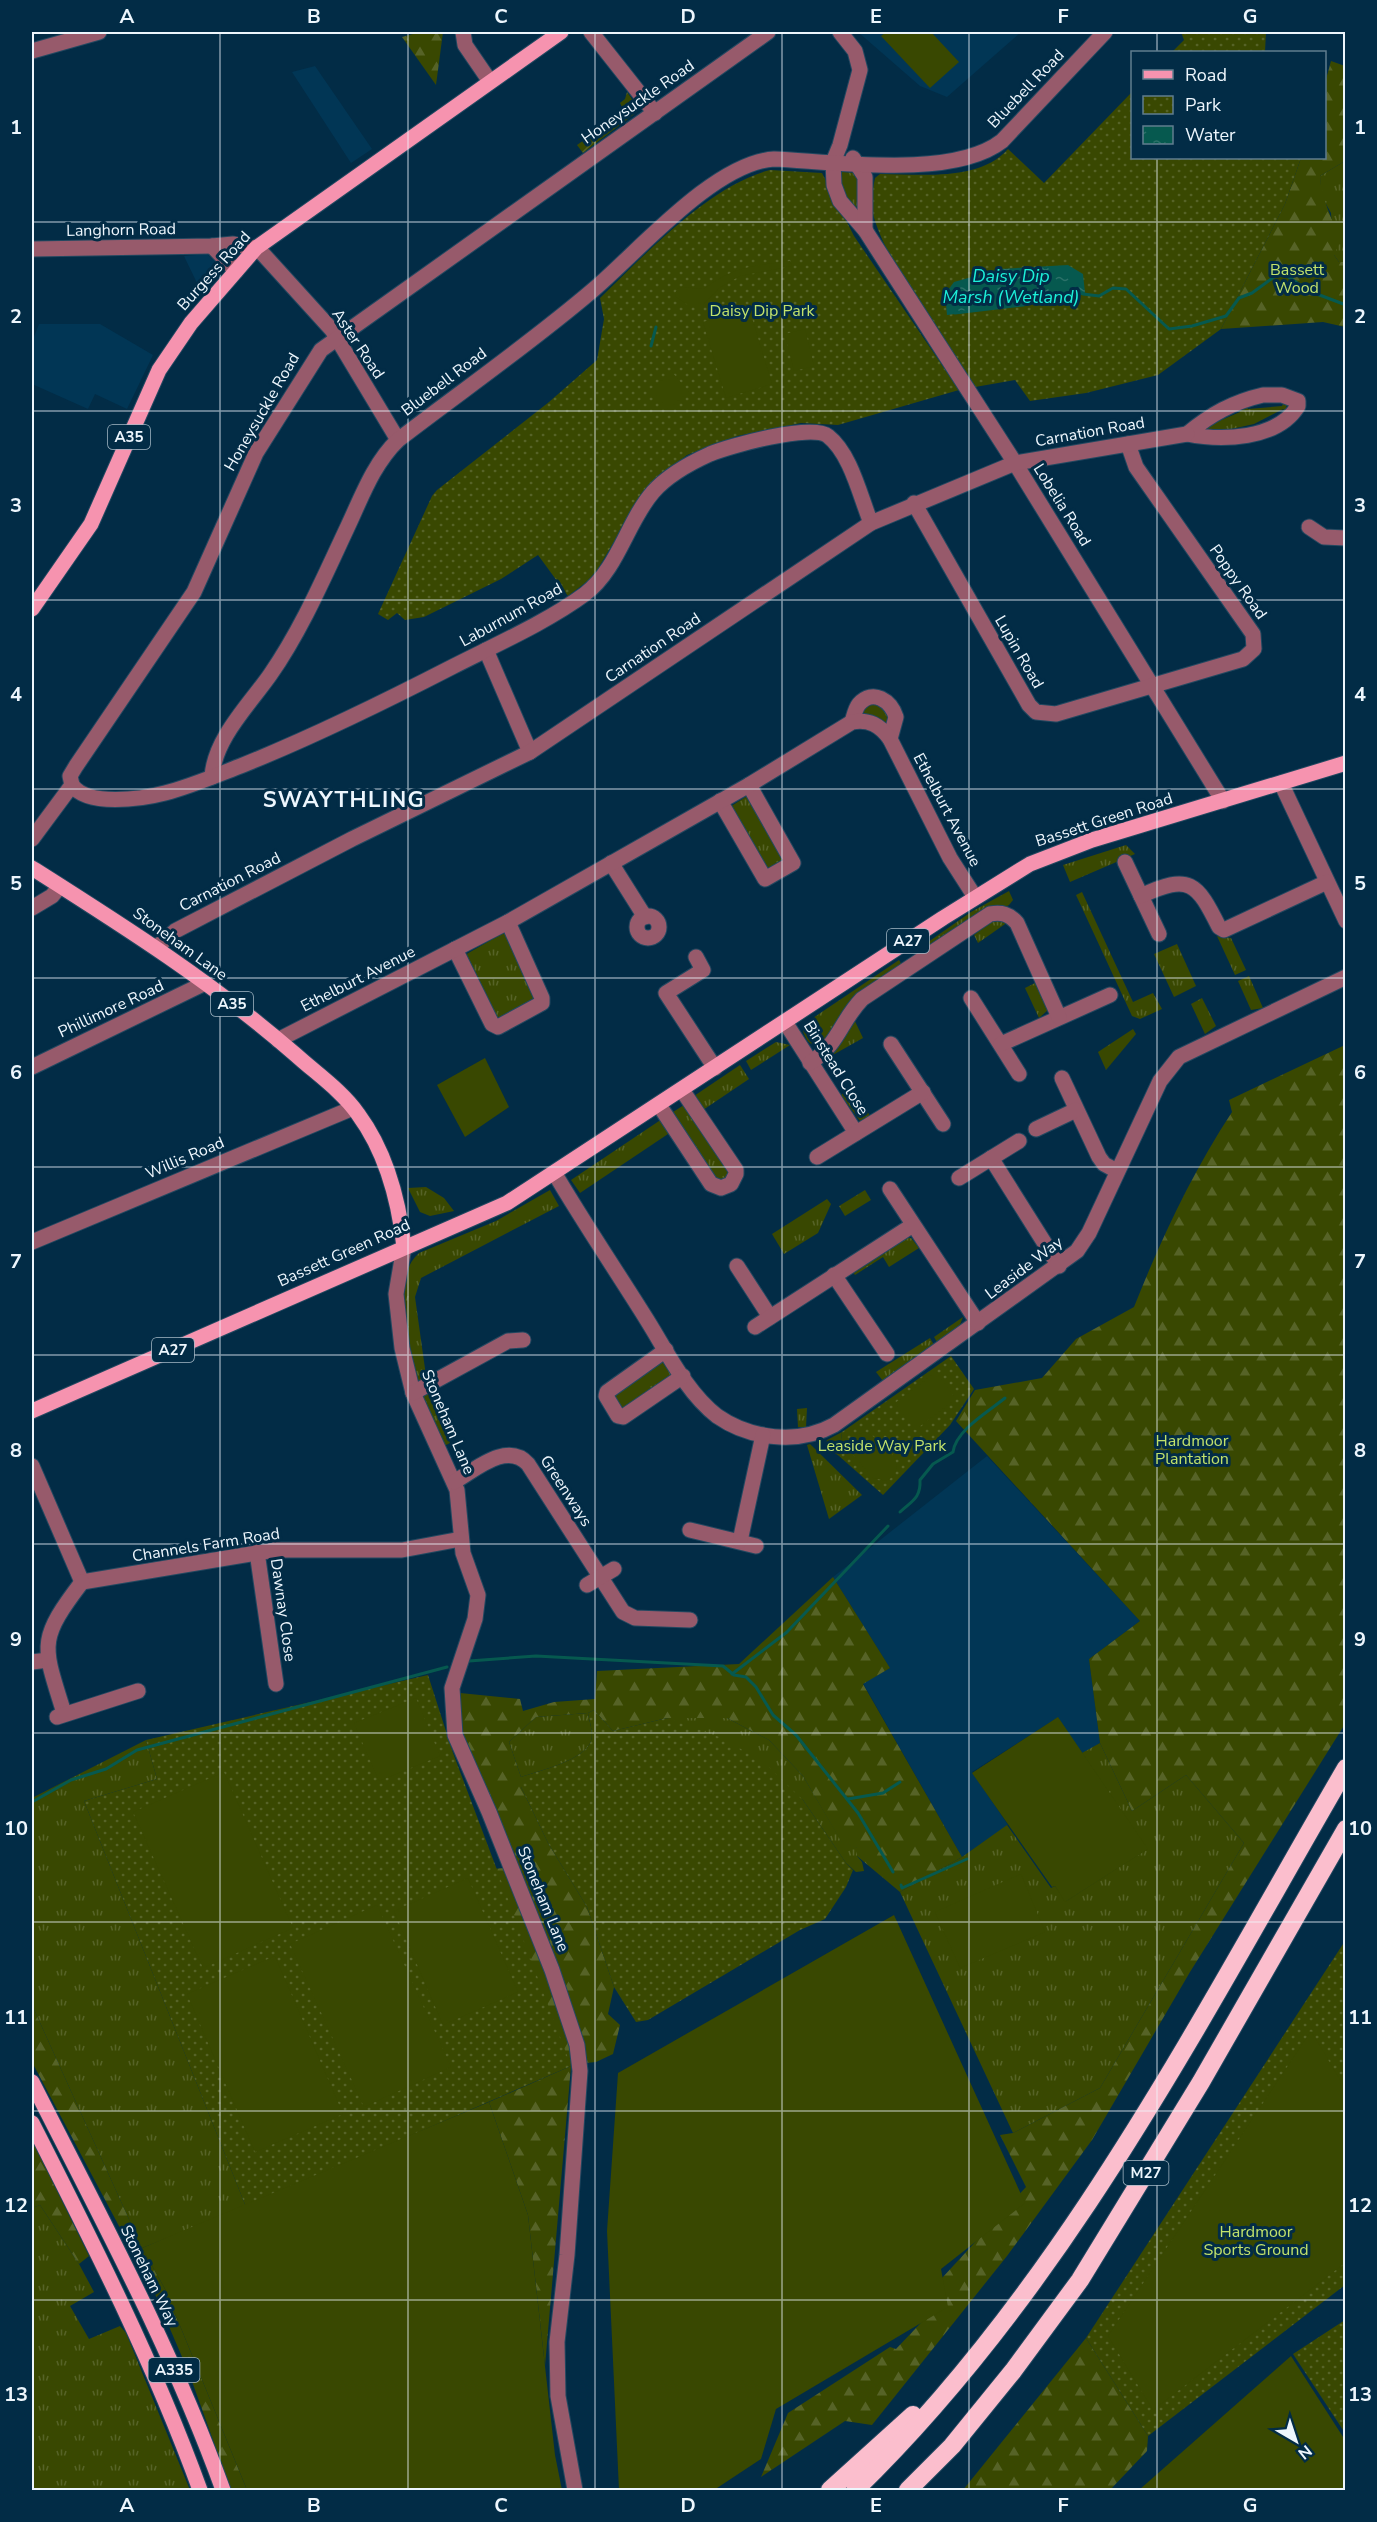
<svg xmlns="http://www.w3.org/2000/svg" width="1377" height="2522" viewBox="0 0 1377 2522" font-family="'Nunito Sans',sans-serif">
<defs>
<pattern id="grass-tufts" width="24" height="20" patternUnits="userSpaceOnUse" patternTransform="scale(1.5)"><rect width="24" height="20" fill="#394801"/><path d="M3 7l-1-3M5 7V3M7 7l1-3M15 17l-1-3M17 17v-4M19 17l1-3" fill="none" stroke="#566327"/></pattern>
<pattern id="forest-firs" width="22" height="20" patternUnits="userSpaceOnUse" patternTransform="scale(1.5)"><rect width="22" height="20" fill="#394801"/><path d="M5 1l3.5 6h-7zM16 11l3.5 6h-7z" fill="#566327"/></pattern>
<pattern id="park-dots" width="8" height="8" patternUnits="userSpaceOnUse" patternTransform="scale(1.5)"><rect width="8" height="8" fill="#394801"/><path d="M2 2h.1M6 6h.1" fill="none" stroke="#566327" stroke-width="1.8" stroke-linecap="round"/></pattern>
<pattern id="garden-furrows" width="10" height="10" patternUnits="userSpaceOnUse" patternTransform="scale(1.5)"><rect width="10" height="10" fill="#394801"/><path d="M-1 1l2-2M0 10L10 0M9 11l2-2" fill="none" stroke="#566327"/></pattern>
<pattern id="water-ripples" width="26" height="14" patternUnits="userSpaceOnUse" patternTransform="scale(1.5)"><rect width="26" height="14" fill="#06594f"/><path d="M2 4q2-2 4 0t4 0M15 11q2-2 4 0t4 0" fill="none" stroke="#2b7169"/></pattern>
</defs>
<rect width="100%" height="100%" fill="#022c46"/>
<g fill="#013655">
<polygon points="858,32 1021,32 947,97 920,86"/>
<polygon points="315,66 372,149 351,163 292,72"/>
<polygon points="207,254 216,262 217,272 209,282 206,279 197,283 184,256"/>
<polygon points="39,324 100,324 153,355 127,409 95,394 88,409 32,384 32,355 34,346 32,342"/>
<polygon points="987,1456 1140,1621 1089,1659 1100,1743 1083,1754 1057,1718 972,1772 1008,1825 962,1857 863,1683 890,1668 833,1577"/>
</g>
<g fill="url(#grass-tufts)">
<polygon points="1345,161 1345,262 1339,262 1334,255 1331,213 1321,195 1320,176"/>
<polygon points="842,172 858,173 858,206 854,208 850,207 838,177"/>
<polygon points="1284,402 1287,405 1285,411 1283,409 1254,424 1209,434 1203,428 1240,412 1239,408 1247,405 1248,409 1282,406"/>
<polygon points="874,701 887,709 890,726 877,717 859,713"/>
<polygon points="747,796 785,860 769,871 730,807"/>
<polygon points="1126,845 1135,854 1070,882 1063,865"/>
<polygon points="1009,891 1013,900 1009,905 923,950 921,947 971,912"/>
<polygon points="1082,892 1133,1002 1153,993 1162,1009 1140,1019 1132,1016 1076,895"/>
<polygon points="993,920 1008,922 978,943 974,935"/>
<polygon points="505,932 537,997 496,1020 465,955"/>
<polygon points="1217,936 1231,938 1246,970 1235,975"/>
<polygon points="1177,944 1196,986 1174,997 1154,954"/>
<path d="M899,960L902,965L821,1045C810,1047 806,1040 803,1031L807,1022Z"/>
<polygon points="1249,976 1263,1008 1251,1010 1238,981"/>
<polygon points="1035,983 1048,1010 1039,1018 1025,988"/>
<polygon points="1202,998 1216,1026 1205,1034 1191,1004"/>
<polygon points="853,1017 863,1038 831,1056 825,1062 824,1059"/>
<polygon points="1133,1029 1136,1034 1106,1070 1098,1052"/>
<polygon points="776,1042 790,1045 751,1070 746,1061"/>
<polygon points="740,1065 749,1079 703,1110 694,1096"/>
<polygon points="851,1088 871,1117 860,1121 841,1095"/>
<polygon points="687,1103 730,1170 729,1177 717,1183 670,1114"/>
<polygon points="662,1119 671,1132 580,1193 571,1180"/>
<polygon points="426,1187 444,1198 454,1211 430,1216 420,1212 408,1188"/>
<path d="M550,1190L559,1206L421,1278L415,1297L427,1383L415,1389C410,1352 388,1280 419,1253L496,1221Z"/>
<polygon points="865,1190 871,1200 845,1216 839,1206"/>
<polygon points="827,1199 831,1204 818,1233 784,1254 772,1234"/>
<polygon points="906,1238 911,1238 919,1248 889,1267 883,1257 855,1275 853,1272"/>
<polygon points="963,1317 959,1327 937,1342 934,1337"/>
<polygon points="930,1338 934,1345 883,1381 876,1372"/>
<polygon points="662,1361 673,1377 622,1411 613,1394"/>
<polygon points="429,1391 450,1443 442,1447 420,1396"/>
<polygon points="807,1408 806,1427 798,1427 797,1409"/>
<polygon points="842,1432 839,1456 825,1446 827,1440"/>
<polygon points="810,1444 862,1495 829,1519 807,1445"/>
<path d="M588,1713C589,1721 594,1733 591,1741C585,1760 539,1771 521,1777L509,1742L536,1717Z"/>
<polygon points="667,1718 727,1718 769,1740 803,1776 842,1842 858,1848 857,1856 862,1862 864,1871 856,1872 846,1863 803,1800"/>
<polygon points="146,1740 157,1779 84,1801 246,2207 142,2248 32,2005 32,1798"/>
<polygon points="1100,1743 1132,1811 1186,1775 1244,1843 1100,2088 1013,2133 900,1892 962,1857 1007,1825 1051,1888 1055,1886 1066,1901 1147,1849 1082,1753"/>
<polygon points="40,2205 79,2264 94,2292 70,2306 89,2339 120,2326 126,2333 190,2490 32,2490 32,2208"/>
</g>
<g fill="url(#forest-firs)">
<polygon points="420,32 443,32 436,85 402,37"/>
<path d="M1331,61L1345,66V161L1320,176C1321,199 1333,219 1340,242L1334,255L1339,262H1345V327L1323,322L1221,329L1285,204L1301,158H1324L1325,83Z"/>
<path d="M1345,1045V1724L1190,1972L1092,2140L1007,2256L872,2425L845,2421L761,2477L788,2413L890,2347L896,2349L935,2308L930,2291L1026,2187L1000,2135L1013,2133L1100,2088L1244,1843L1186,1775L1132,1811L1100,1743L1089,1659L1140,1621L956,1421L975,1390L1042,1378L1076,1339L1134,1307C1161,1239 1192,1173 1232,1112L1229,1100Z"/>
<polygon points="833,1577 890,1668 863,1684 962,1857 900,1892 857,1856 857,1848 842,1843 803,1776 769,1740 727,1718 667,1718 613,1731 594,1710 588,1713 536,1717 509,1742 521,1777 521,1787 548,1843 587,1907 614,1987 608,2014 620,2025 613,2054 596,2062 566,2065 492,1869 518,1867 460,1738 460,1693 520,1699 523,1711 554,1702 595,1699 597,1671 739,1664"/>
<polygon points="32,2005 142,2248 165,2289 247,2490 231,2490 189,2373 155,2294 32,2062"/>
<polygon points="571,2066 545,2366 528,2215 489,2102"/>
<polygon points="32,2140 89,2256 79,2264 40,2205 32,2208"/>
<polygon points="1086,2338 1148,2436 1147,2451 1110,2490 963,2490"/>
</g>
<g fill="url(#park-dots)">
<polygon points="1181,32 1266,32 1265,52 1172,52 1184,40"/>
<path d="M1132,92V158H1301L1285,204L1221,329L1158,375L1086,393L1030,401L1015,380L975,387C945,342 883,260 872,210C870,199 873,189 875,178L880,174C920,174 979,182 1008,149L1044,183Z"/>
<path d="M770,170L822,173L854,236L959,390L838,425L801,423L737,436L687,455L646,488L593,577L568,596L538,555L501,579L424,617L405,620L397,613L388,620L378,614L432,496L437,490L549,402L597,360L604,319L600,298C645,255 708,186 770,170Z"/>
<polygon points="951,1356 974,1389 950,1425 883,1495 839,1456 842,1432"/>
<polygon points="428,1675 453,1753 571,2066 246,2207 84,1801 157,1779 146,1740"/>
<path d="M594,1710L613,1731L667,1718L725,1739L769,1767L803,1800L846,1863L853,1870L846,1887L825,1919L800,1930L648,2020L636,2022L614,1987L587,1907L548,1843L521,1787V1777C539,1771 585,1760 591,1741C594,1733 589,1721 588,1713Z"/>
<polygon points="1345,1941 1345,2285 1148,2436 1086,2338"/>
<polygon points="1345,2320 1345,2433 1293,2354"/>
</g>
<polygon fill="url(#garden-furrows)" points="627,92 636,105 637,112 583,153 577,145 620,115 617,111 622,107 620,103 625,99"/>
<g fill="#394801">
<polygon points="886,32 931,32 959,62 930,88 881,36"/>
<path d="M790,261L792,266L740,276L719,288L703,305H688L676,297L675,293L679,287L704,289C734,266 753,266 790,261Z"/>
<polygon points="749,308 772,384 726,398 703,322"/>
<polygon points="805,329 814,366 794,371 785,334"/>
<polygon points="672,372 689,392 668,409 651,389"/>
<polygon points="485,1058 509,1107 465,1137 437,1085"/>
<polygon points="936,1372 956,1399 915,1430 895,1403"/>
<path d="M865,1432C883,1440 911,1466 887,1481L873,1478L850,1451V1443L855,1435Z"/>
<polygon points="416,1698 440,1756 379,1781 354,1723"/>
<polygon points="1058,1717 1148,1849 1065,1902 1055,1886 1052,1887 972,1773"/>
<polygon points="224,1772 293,1928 203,1968 133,1812"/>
<polygon points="1021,1874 1045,1932 960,1968 935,1912"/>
<polygon points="468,1878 518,1992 443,2025 394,1911"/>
<polygon points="377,1905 451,2067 364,2107 290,1944"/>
<polygon points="894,1915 1025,2203 941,2269 948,2307 776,2409 761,2459 714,2490 619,2490 607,2231 618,2073"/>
<polygon points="275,1956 343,2114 255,2152 187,1994"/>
<polygon points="1311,2031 1345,2088 1345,2263 1153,2410 1108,2336"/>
<polygon points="489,2102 528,2215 555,2455 562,2490 247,2490 165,2289 142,2248"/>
<polygon points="1291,2356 1345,2440 1345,2490 1139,2490"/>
</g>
<polygon fill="url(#water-ripples)" points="1068,265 1083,274 1085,293 1074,299 1054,302 1042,299 1023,305 947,315 945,294 954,282 1000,269"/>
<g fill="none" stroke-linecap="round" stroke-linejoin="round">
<g stroke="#06594f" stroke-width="3">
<polyline points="1083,294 1099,296 1113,288 1126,289 1169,329 1192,326 1226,316 1239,298 1252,293 1278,274 1287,276 1309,291 1346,305"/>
<polyline points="1040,300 1054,302 1072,299"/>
<polyline points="955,313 1023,305 1033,301"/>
<polyline points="651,346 656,327"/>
<path d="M900,1512C912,1501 921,1498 920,1480L933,1464L953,1452C956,1430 988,1412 1005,1398"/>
<polyline points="469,1661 536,1656 723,1666 734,1675 746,1677 756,1687 773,1715 796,1735 858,1813 893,1872"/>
<polyline points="732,1674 787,1632 888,1526"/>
<polyline points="848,1799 883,1793 900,1782"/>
<polyline points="32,1802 71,1780 106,1769 137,1750 447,1667"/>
<polyline points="901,1885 902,1888 967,1859"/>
</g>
<g stroke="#234860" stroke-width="17">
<g id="minor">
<polyline points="463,32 465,45 489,80"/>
<polyline points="591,32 655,113"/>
<polyline points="840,32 855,51 860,70 840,145 833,162 834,185 840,201 865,230 1015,463 1223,801"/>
<polyline points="32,51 99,32"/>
<polyline points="853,158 865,177 865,230"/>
<polyline points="212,246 236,271"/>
<polyline points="32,249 212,246 233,244 256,248 263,254 332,330 398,440"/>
<path d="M1263,395H1282L1298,401V406C1277,440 1221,441 1187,434C1211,414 1233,402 1263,395Z"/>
<polyline points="914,503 1029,705 1036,712 1056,714 1243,659 1254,649 1253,634 1136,467 1128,444"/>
<polyline points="1309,527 1324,537 1346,538"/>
<polyline points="486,650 530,752"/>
<path d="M852,722C854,716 855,709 859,704C873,688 891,701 896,717L890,739"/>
<path d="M212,777C214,739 249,705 270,675C302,629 324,577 348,526C362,496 374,463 398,440C463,390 531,343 593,290C638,252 714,163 774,159C836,162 953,179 1002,141L1105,32"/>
<polyline points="1281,783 1346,921"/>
<path d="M72,785C87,807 142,799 165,793C192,786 217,775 243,765C315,736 384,702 452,667C495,645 547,622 585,594C618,569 627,522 653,492C668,475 690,463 710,454C729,446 812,423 828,436C851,454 860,496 871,523"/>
<polyline points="720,801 765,879 793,863 749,785"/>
<polyline points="32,839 72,785 70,776 76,766 194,592 256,453 321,350 768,32"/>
<polyline points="1125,862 1159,934"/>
<polyline points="611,863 645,917"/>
<path d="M1141,896C1190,873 1197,883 1219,927L1224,930L1327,882"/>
<polyline points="32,908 52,896 60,886"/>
<circle cx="648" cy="927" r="11"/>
<polyline points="157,947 175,931 352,839 530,752 871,523 1015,463 1187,434"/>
<polyline points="455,949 492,1024 498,1027 542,1003 542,998 508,922"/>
<polyline points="696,957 703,970 666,993 715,1068"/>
<polyline points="971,998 1019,1074"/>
<polyline points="785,1022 856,1133"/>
<path d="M278,1040L508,922L749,785L852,722C869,719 880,725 890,739L950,858L975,897"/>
<polyline points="891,1044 943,1124"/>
<polyline points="1001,1044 1110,995"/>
<path d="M810,1063C839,1044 840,1022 862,999L990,914C1002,912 1009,914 1017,923L1059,1017"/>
<polyline points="32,1067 205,983"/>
<polyline points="1062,1078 1099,1157 1104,1164 1117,1171"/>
<polyline points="659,1105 711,1184 721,1188 731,1184 736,1174 736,1170 682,1090"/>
<polyline points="1036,1129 1076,1110"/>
<polyline points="817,1157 923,1092"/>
<polyline points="991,1158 1059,1266"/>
<path d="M555,1174C584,1223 617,1272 647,1320C667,1352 687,1393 717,1416C750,1439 798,1445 834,1425L1077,1251L1089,1233L1160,1081L1179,1057L1346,977"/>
<polyline points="959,1178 1019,1141"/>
<polyline points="890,1189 978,1323"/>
<polyline points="32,1242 353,1108"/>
<polyline points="404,1247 396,1294 402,1348 413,1393 457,1490 463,1553 478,1595 475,1619 452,1688 455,1735 489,1812 552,1970 577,2045 580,2071 567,2255 557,2342 558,2396 575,2490"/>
<polyline points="737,1266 770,1317"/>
<polyline points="834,1275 887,1354"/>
<polyline points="755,1327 913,1225"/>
<polyline points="666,1350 607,1392 606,1396 618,1416 623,1417 683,1376"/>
<polyline points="413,1393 508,1341 523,1340"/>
<polyline points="32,1466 82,1582"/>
<path d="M454,1482C475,1470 507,1441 528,1464L623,1612L635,1618L690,1620"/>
<polyline points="690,1530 756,1546"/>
<polyline points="740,1541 763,1435"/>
<polyline points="257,1552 276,1684"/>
<polyline points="82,1582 275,1550 402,1550 461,1539"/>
<polyline points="587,1585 614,1569"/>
<polyline points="32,1662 48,1660"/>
<path d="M64,1713C43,1645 37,1641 82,1582"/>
<polyline points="57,1717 138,1691"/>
</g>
</g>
<g stroke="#234860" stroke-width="17">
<g id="major">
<polyline points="32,609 91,524 159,370 191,323 256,248 561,32"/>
<path d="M32,868C125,927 212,982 296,1055C317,1074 342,1091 358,1114C386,1152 399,1202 404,1247"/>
<polyline points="32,1411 507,1203 943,918 1030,864 1092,840 1346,763"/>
<path d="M32,2082C100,2216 172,2349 223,2490"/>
<path d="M32,2123C93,2243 154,2363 200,2490"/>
</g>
</g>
<g stroke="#234860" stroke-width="20">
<g id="highway">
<polyline points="830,2490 913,2415"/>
<path d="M855,2490C1065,2286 1200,2019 1346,1768"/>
<polyline points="908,2490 952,2446 1013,2371 1080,2280 1201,2082 1346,1829"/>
</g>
</g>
<use href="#minor" stroke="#975a6b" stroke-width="15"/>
<use href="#major" stroke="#f693af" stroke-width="15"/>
<use href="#highway" stroke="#fbbecd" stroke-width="18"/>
</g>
<path fill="none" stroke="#edf6fd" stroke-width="1.5" stroke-opacity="0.55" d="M220,32V2490M408,32V2490M595,32V2490M782,32V2490M969,32V2490M1157,32V52M1157,158V2490M32,222H1346M32,411H1346M32,600H1346M32,789H1346M32,978H1346M32,1167H1346M32,1355H1346M32,1544H1346M32,1733H1346M32,1922H1346M32,2111H1346M32,2300H1346"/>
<g text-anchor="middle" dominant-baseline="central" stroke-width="6" stroke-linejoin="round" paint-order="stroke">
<g fill="#022c46" stroke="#a6b9c6" stroke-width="1.5">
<rect x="108" y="425" width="42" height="24" rx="4.5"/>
<rect x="887" y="929" width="42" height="24" rx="4.5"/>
<rect x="211" y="992" width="42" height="24" rx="4.5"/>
<rect x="152" y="1338" width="42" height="24" rx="4.5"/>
<rect x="1123.5" y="2161" width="45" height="24" rx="4.5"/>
<rect x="148.5" y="2358" width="51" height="24" rx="4.5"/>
</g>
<g font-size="15" font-weight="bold" fill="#edf6fd">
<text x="129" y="437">A35</text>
<text x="908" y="941">A27</text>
<text x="232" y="1004">A35</text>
<text x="173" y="1350">A27</text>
<text x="1146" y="2173">M27</text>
<text x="174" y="2370">A335</text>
</g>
<g font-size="16" fill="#edf6fd" stroke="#022c46">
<text transform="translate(1026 89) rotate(-46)">Bluebell Road</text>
<text transform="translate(638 102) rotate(-35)">Honeysuckle Road</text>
<text transform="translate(121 230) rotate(-1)">Langhorn Road</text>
<text transform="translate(214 271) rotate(-48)">Burgess Road</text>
<text transform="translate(358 344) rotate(56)">Aster Road</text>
<text transform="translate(444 382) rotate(-37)">Bluebell Road</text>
<text transform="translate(262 412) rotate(-60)">Honeysuckle Road</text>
<text transform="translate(1090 432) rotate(-10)">Carnation Road</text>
<text transform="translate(1062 505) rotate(58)">Lobelia Road</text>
<text transform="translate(1238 582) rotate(55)">Poppy Road</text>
<text transform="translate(511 615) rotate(-29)">Laburnum Road</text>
<text transform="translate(653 648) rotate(-34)">Carnation Road</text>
<text transform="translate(1019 652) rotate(60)">Lupin Road</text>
<text transform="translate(947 810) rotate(62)">Ethelburt Avenue</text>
<text transform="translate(1104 820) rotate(-18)">Bassett Green Road</text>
<text transform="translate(230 882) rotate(-27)">Carnation Road</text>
<text transform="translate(180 944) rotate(36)">Stoneham Lane</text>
<text transform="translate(358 979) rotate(-27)">Ethelburt Avenue</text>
<text transform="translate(111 1009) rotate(-25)">Phillimore Road</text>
<text transform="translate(836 1068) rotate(58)">Binstead Close</text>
<text transform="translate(185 1158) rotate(-23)">Willis Road</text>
<text transform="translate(344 1253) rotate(-24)">Bassett Green Road</text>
<text transform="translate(1024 1268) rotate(-37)">Leaside Way</text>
<text transform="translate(448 1422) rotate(67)">Stoneham Lane</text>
<text transform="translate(566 1491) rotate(57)">Greenways</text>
<text transform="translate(206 1545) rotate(-9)">Channels Farm Road</text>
<text transform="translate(283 1610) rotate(82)">Dawnay Close</text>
<text transform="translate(543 1899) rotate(68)">Stoneham Lane</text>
<text transform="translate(149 2276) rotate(64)">Stoneham Way</text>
</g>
<g font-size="16" fill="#c2e26b" stroke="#022c46">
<text x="1297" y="270">Bassett<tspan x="1297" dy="18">Wood</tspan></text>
<text x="762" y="311">Daisy Dip Park</text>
<text x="1192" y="1441">Hardmoor<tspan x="1192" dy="18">Plantation</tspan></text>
<text x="882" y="1446">Leaside Way Park</text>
<text x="1256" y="2232">Hardmoor<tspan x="1256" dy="18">Sports Ground</tspan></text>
</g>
<g font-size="18" font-style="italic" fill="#1cf1d9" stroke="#022c46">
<text x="1011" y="276">Daisy Dip<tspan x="1011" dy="21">Marsh (Wetland)</tspan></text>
</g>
<g font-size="22" font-weight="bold" letter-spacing="1.5" fill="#edf6fd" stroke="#022c46">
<text x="344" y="800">SWAYTHLING</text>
</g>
</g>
<rect width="1377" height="2522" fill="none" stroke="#022c46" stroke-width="66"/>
<rect x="1131" y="51" width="195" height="108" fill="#022c46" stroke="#607d8f" stroke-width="1.5"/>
<rect x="1143" y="70" width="30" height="9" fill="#f693af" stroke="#607d8f" stroke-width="1.5"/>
<text x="1185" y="81" font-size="18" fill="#edf6fd">Road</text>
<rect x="1143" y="96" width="30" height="18" fill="url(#park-dots)" stroke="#607d8f" stroke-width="1.5"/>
<text x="1185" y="111" font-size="18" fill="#edf6fd">Park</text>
<rect x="1143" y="126" width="30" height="18" fill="url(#water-ripples)" stroke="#607d8f" stroke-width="1.5"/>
<text x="1185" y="141" font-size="18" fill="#edf6fd">Water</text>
<g transform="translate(1296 2441) rotate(141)" stroke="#022c46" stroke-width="4.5" paint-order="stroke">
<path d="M0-4.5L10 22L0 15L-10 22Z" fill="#edf6fd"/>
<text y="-9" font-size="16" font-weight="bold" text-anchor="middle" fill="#edf6fd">N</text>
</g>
<rect x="33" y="33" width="1311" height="2456" fill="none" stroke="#edf6fd" stroke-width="2"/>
<g font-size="20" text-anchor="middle" font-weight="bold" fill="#edf6fd">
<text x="127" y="23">A</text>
<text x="314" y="23">B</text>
<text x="501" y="23">C</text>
<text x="688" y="23">D</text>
<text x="876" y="23">E</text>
<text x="1063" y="23">F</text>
<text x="1250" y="23">G</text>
<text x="16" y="134">1</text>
<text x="1360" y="134">1</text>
<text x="16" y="323">2</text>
<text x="1360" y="323">2</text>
<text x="16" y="512">3</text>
<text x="1360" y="512">3</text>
<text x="16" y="701">4</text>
<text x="1360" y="701">4</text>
<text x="16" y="890">5</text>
<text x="1360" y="890">5</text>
<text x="16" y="1079">6</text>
<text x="1360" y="1079">6</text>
<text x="16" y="1268">7</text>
<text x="1360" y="1268">7</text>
<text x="16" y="1457">8</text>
<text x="1360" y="1457">8</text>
<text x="16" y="1646">9</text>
<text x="1360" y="1646">9</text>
<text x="16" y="1835">10</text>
<text x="1360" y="1835">10</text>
<text x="16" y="2024">11</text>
<text x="1360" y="2024">11</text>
<text x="16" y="2212">12</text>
<text x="1360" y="2212">12</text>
<text x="16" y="2401">13</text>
<text x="1360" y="2401">13</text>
<text x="127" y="2512">A</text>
<text x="314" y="2512">B</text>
<text x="501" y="2512">C</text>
<text x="688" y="2512">D</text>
<text x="876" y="2512">E</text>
<text x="1063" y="2512">F</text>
<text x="1250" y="2512">G</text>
</g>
</svg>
